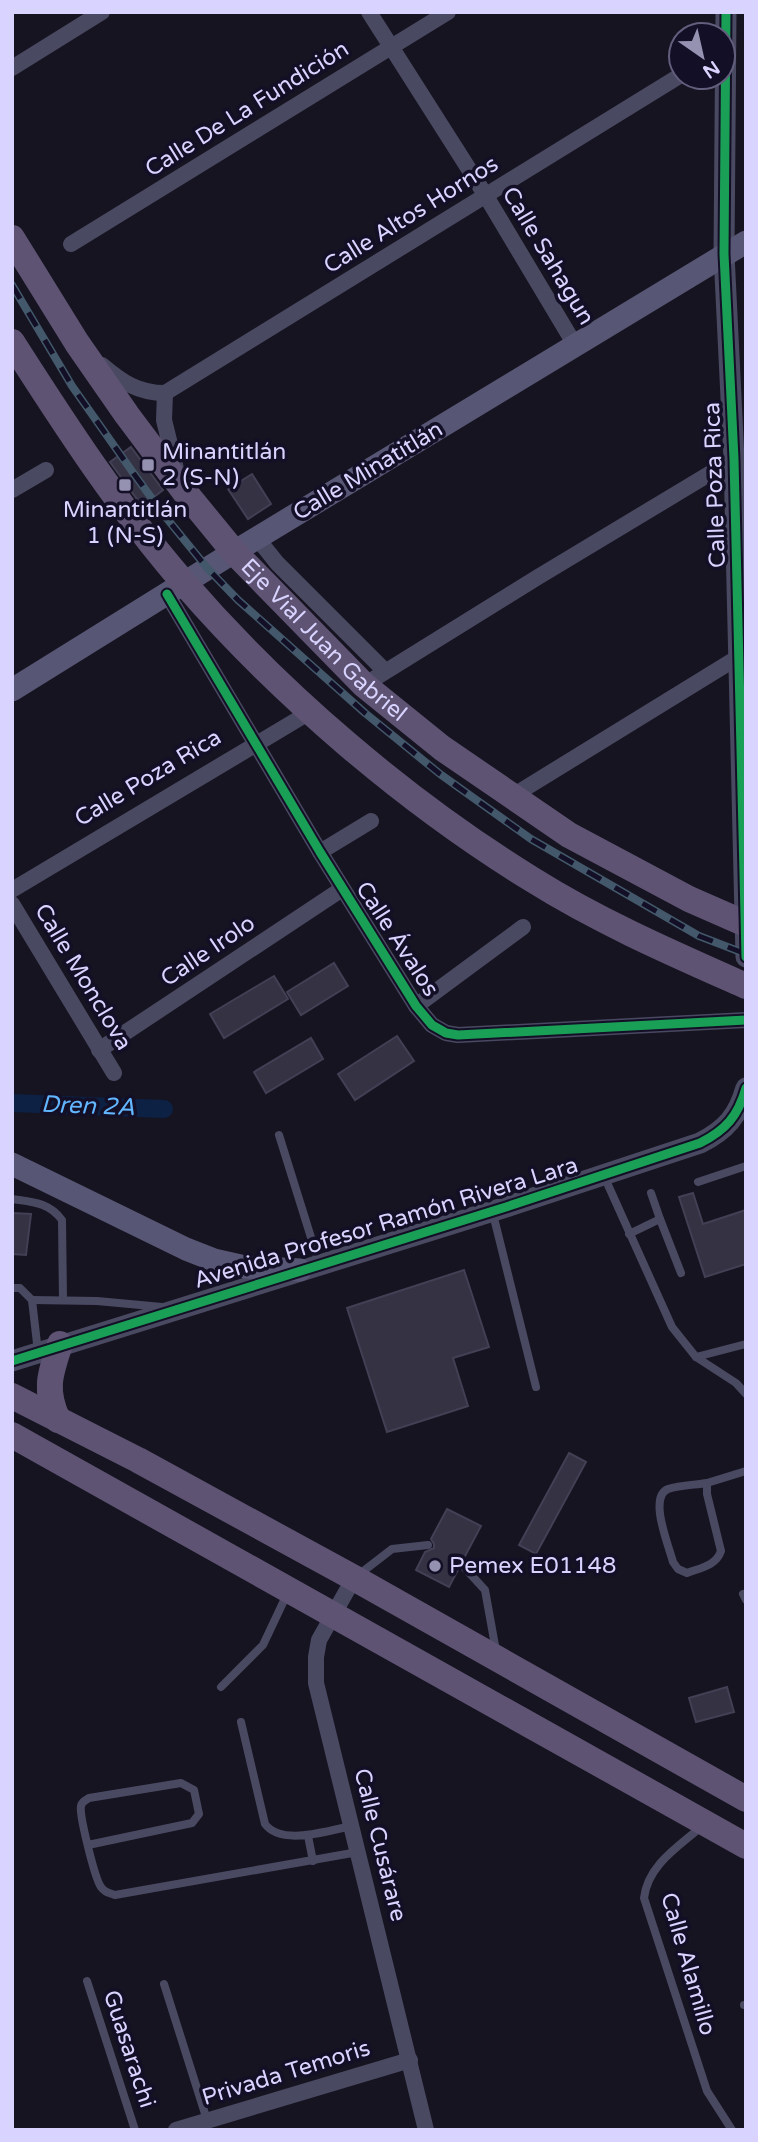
<svg xmlns="http://www.w3.org/2000/svg" width="758" height="2142" viewBox="0 0 758 2142" font-family="'Varela Round',sans-serif">
<rect width="100%" height="100%" fill="#161421"/>
<g fill="none" stroke-linecap="round" stroke-linejoin="round">
<polyline stroke="#0d2144" stroke-width="18" points="12,1103 164,1109"/>
</g>
<g fill="#343243" stroke="#433f54" stroke-width="2">
<polygon points="131,447 163,490 142,506 110,462"/>
<polygon points="252,474 271,504 248,519 228,489"/>
<polygon points="334,963 348,986 301,1015 287,992"/>
<polygon points="274,976 288,999 224,1038 210,1014"/>
<polygon points="397,1036 414,1061 355,1100 338,1074"/>
<polygon points="311,1038 323,1059 266,1093 254,1072"/>
<polygon points="693,1193 703,1224 746,1210 746,1264 705,1277 679,1197"/>
<polygon points="12,1213 31,1214 26,1255 12,1254"/>
<polygon points="464,1270 489,1347 453,1358 468,1406 387,1432 347,1308"/>
<polygon points="569,1453 586,1462 536,1554 519,1545"/>
<polygon points="447,1509 481,1526 464,1558 459,1558 455,1561 458,1570 449,1587 416,1570 425,1552 434,1548 434,1544 431,1539"/>
<polygon points="727,1687 734,1712 696,1722 689,1698"/>
</g>
<g fill="none" stroke-linecap="round" stroke-linejoin="round">
<g stroke="#4a4962" stroke-width="8">
<polyline points="279,1135 319,1263"/>
<polyline points="604,1176 672,1327 696,1357 736,1383 746,1394"/>
<polyline points="698,1182 746,1166"/>
<path d="M12,1199C32,1202 49,1202 62,1220L63,1300"/>
<polyline points="493,1214 536,1387"/>
<polyline points="660,1219 681,1273"/>
<polyline points="629,1234 660,1219 651,1193"/>
<polyline points="12,1288 20,1288 32,1300 38,1352"/>
<polyline points="32,1300 97,1301 162,1307"/>
<polyline points="696,1357 746,1344"/>
<path d="M707,1483C695,1485 680,1485 668,1489C648,1497 669,1546 673,1562L678,1569L687,1573C700,1568 716,1566 721,1551L707,1494V1483L746,1471"/>
<polyline points="461,1564 485,1590 496,1651"/>
<polyline points="357,1576 392,1549 428,1545"/>
<polyline points="743,1594 746,1600"/>
<polyline points="221,1687 263,1645 288,1592"/>
<path d="M241,1722L265,1824C281,1846 328,1831 351,1826"/>
<path d="M701,1827C678,1847 648,1865 644,1898L707,2091L732,2130"/>
<polyline points="308,1836 313,1861"/>
<path d="M88,1845L192,1823L199,1814L194,1790L181,1783L89,1798C85,1801 82,1801 81,1806C79,1815 95,1879 101,1887C104,1892 109,1893 115,1895L358,1852"/>
<polyline points="87,1981 135,2130"/>
<polyline points="164,1984 207,2120"/>
<polyline points="744,2005 746,2005"/>
</g>
<g stroke="#4a4962" stroke-width="16">
<polyline points="369,12 486,196 575,345"/>
<polyline points="12,68 102,12"/>
<polyline points="71,244 448,12"/>
<path d="M102,365C122,382 138,393 165,393"/>
<polyline points="165,393 681,75"/>
<polyline points="165,393 164,420 176,469"/>
<polyline points="12,490 46,470"/>
<polyline points="257,538 277,563 385,671"/>
<polyline points="167,594 320,852 416,1006 432,1025 446,1033 458,1035 746,1020"/>
<polyline points="364,685 538,577 734,459"/>
<polyline points="511,797 740,656"/>
<polyline points="320,852 371,821"/>
<polyline points="12,890 310,712"/>
<polyline points="12,904 114,1073"/>
<polyline points="416,1006 523,927"/>
<polyline points="99,1050 342,889"/>
<polyline points="354,1578 319,1640 316,1657 316,1683 426,2130"/>
<polyline points="176,2130 410,2060"/>
</g>
<g stroke="#4a4962" stroke-width="21">
<polyline points="726,12 724,254 734,459 746,957"/>
<path d="M12,1361L506,1207L700,1143C726,1130 738,1116 746,1088"/>
</g>
<g stroke="#575674" stroke-width="23">
<polyline points="12,690 234,552 746,242"/>
<polyline points="12,1164 186,1249 214,1260 245,1267 300,1270"/>
</g>
<g stroke="#5e5373" stroke-width="26">
<path id="s1" d="M12,238L77,343L127,415L184,491L234,552L364,685L442,748L569,835L689,899L746,924"/>
<path d="M12,342C65,425 119,508 184,583C281,695 406,802 533,880C600,922 674,954 746,986"/>
<polyline points="12,1396 138,1460 354,1578 746,1799"/>
<path d="M58,1420C44,1390 50,1374 60,1344"/>
<polyline points="12,1435 746,1846"/>
</g>
<g stroke="#43596b" stroke-width="8">
<polyline id="rail" points="12,285 72,386 134,474 164,515 208,569 238,600 365,713 440,774 531,839 699,936 746,954"/>
</g>
<use href="#rail" stroke="#130f26" stroke-width="5" stroke-dasharray="16" stroke-linecap="butt"/>
<g stroke="#130f26" stroke-width="13">
<g id="cycleway">
<polyline points="726,12 724,254 734,459 746,957"/>
<polyline points="167,594 320,852 416,1006 432,1025 446,1033 458,1035 746,1020"/>
<path d="M12,1361L506,1207L700,1143C726,1130 738,1116 746,1088"/>
</g>
</g>
<use href="#cycleway" stroke="#1a9f57" stroke-width="9"/>
</g>
<g fill="#9591b1" stroke="#130f26" stroke-width="2.5">
<rect x="141" y="458" width="14" height="14" rx="3.5"/>
<rect x="118" y="478" width="14" height="14" rx="3.5"/>
<circle cx="435" cy="1566" r="7"/>
</g>
<g text-anchor="middle" dominant-baseline="central" stroke-width="7" stroke-linejoin="round" paint-order="stroke">
<g font-size="23" fill="#d9d4ff" stroke="#130f26">
<text transform="translate(247 109) rotate(-32)">Calle De La Fundición</text>
<text transform="translate(411 215) rotate(-32)">Calle Altos Hornos</text>
<text transform="translate(548 256) rotate(59)">Calle Sahagun</text>
<text transform="translate(368 471) rotate(-31)">Calle Minatitlán</text>
<text transform="translate(715 485) rotate(-92)">Calle Poza Rica</text>
<text stroke="none"><textPath href="#s1" startOffset="511">Eje Vial Juan Gabriel</textPath></text>
<text transform="translate(148 778) rotate(-31)">Calle Poza Rica</text>
<text transform="translate(397 939) rotate(57)">Calle Ávalos</text>
<text transform="translate(208 951) rotate(-34)">Calle Irolo</text>
<text transform="translate(83 977) rotate(59)">Calle Monclova</text>
<text transform="translate(386 1223) rotate(-17)">Avenida Profesor Ramón Rivera Lara</text>
<text transform="translate(380 1845) rotate(76)">Calle Cusárare</text>
<text transform="translate(688 1964) rotate(74)">Calle Alamillo</text>
<text transform="translate(129 2049) rotate(72)">Guasarachi</text>
<text transform="translate(286 2073) rotate(-17)">Privada Temoris</text>
</g>
<g font-size="23" fill="#d9d4ff" stroke="#130f26" text-anchor="start">
<text x="162" y="452">Minantitlán<tspan x="162" dy="26">2 (S-N)</tspan></text>
<text x="125" y="510" text-anchor="middle">Minantitlán<tspan x="125" dy="26">1 (N-S)</tspan></text>
<text x="449" y="1566">Pemex E01148</text>
</g>
<g font-size="24" font-style="italic" fill="#62b6ff" stroke="#130f26">
<text transform="translate(88 1106) rotate(2)">Dren 2A</text>
</g>
</g>
<rect width="758" height="2142" fill="none" stroke="#d9d4ff" stroke-width="28"/>
<g transform="translate(702 56) rotate(146)"><circle r="33" fill="#130f26" stroke="#625e7d" stroke-width="2"/>
<path d="M0-5L12 26L0 18L-12 26Z" fill="#9591b1"/>
<text y="-10" font-size="19" font-weight="bold" text-anchor="middle" fill="#d9d4ff">N</text>
</g>
</svg>
